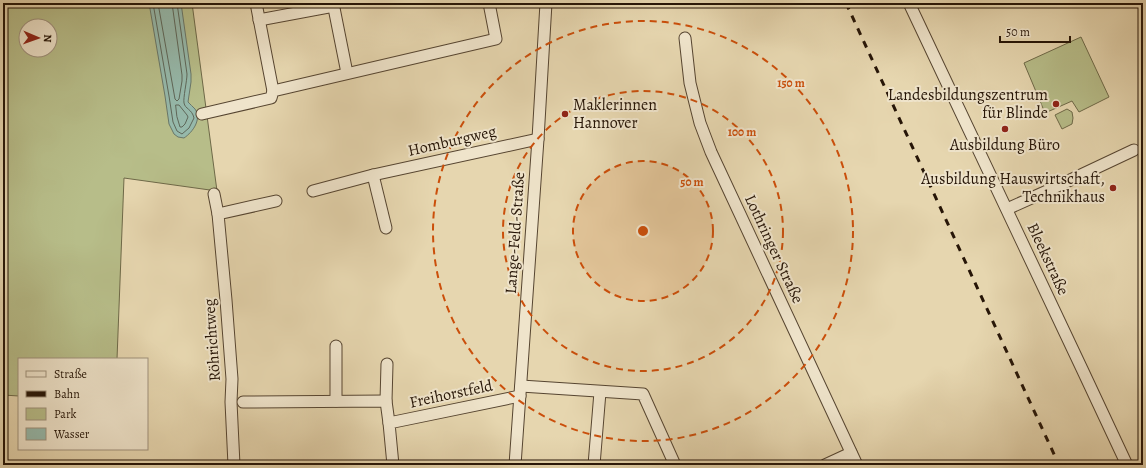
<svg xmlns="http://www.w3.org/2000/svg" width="1146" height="468" viewBox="0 0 1146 468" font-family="Alegreya,serif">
<rect width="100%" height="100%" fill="#e6d6af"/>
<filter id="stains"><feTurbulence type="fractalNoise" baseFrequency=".005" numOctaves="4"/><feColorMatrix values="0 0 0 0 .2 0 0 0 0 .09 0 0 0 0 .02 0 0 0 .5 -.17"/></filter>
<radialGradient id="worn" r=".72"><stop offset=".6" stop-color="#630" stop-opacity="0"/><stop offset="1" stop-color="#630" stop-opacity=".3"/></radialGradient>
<g fill="#b7bd89" stroke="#6e6948" fill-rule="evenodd">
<path d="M3,3H192L217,191L124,178L117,359H19V396L3,395ZM26,26H50V50H26Z"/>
<polygon points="1081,37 1109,97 1079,112 1072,101 1045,113 1024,63"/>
<polygon points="1067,109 1072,112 1073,118 1072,124 1062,129 1055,115"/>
</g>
<path fill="#96b9ab" stroke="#697769" d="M149,3H181L191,74V82L188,102C190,104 193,107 195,109C202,119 193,132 184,138L178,137L174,134L169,124L165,96Z"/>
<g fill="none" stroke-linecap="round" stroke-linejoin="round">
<g stroke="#5e6759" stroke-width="1">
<path d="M153,3L169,96L173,122L177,131L182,134L189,128L194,118C192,109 185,109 184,103C183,98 187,81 187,74L177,3"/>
<polyline points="158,3 175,99 177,101 179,99 182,81 182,75 172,3"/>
<polygon points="176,105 179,105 187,115 188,117 185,124 182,127 180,127 177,117"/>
</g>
<g stroke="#564531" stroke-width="13">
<g id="minor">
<polyline points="256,3 273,91"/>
<polyline points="333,3 347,73"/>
<polyline points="909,3 1082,369 1127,465"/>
<polyline points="259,20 334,6"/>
<polyline points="685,38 690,83 700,123 711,152 857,465"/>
<polyline points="202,114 271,98 273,91 496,39 489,3"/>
<polyline points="373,175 386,228"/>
<polyline points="313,191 373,175 538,139"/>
<polyline points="214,194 218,214"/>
<polyline points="1007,209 1047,191 1134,150"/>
<polyline points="336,346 336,401"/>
<polyline points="521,386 643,394 675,465"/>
<polyline points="386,401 387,364"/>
<polyline points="243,402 386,401 389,423"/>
<polyline points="234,465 231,402 232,379 226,300 218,214 276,201"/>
<polyline points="393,465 389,423 520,396"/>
<polyline points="515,465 538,139 546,3"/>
<polyline points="594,465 600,392"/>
<polyline points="825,465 851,453"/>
</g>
</g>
<use href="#minor" stroke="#efe4cb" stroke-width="11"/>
<polyline stroke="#261507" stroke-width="3" stroke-dasharray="7 7" stroke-linecap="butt" points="846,3 1059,465"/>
</g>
<circle cx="643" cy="231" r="70" fill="#cb4f0b" fill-opacity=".12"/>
<g fill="none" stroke="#cb4f0b" stroke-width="2" stroke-dasharray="7 5">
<circle cx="643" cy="231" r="70"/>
<circle cx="643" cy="231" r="140"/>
<circle cx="643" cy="231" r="210"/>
</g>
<g fill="#8f2418" stroke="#efe4cb" stroke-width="1.5">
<circle cx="1056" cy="104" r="4"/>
<circle cx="565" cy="114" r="4"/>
<circle cx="1005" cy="129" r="4"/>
<circle cx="1113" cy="188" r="4"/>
</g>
<g text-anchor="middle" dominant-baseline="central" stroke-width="4" stroke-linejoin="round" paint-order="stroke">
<g font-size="16" fill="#261507" stroke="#efe4cb" text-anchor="end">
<text x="1048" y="95">Landesbildungszentrum<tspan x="1048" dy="18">für Blinde</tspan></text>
<text x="573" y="105" text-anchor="start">Maklerinnen<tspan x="573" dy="18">Hannover</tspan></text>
<text x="1005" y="145" text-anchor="middle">Ausbildung Büro</text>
<text x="1105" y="179">Ausbildung Hauswirtschaft,<tspan x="1105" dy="18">Technikhaus</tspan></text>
</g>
<g font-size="16" fill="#261507" stroke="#efe4cb">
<text transform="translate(452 141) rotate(-13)">Homburgweg</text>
<text transform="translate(515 233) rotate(-86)">Lange-Feld-Straße</text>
<text transform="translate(774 249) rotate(65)">Lothringer Straße</text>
<text transform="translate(1048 259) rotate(65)">Bleekstraße</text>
<text transform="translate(212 340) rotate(-94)">Röhrichtweg</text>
<text transform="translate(451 394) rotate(-12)">Freihorstfeld</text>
</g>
</g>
<circle cx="643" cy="231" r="6" fill="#cb4f0b" stroke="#efe4cb" stroke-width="2"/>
<g font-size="12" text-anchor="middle" font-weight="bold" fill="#cb4f0b" stroke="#efe4cb" stroke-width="4" stroke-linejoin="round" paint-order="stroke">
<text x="791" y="87">150 m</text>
<text x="742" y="136">100 m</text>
<text x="692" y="186">50 m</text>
</g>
<rect width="1146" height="468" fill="none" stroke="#e6d6af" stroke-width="16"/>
<rect x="4" y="4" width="1138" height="460" fill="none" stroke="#261507" stroke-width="2"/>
<rect x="8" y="8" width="1130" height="452" fill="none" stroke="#261507"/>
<rect x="18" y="358" width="130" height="92" fill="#efe4cb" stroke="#9f917d"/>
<rect x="26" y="371" width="20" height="6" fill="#efe4cb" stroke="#9f917d"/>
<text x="54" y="378" font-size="12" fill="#261507">Straße</text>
<rect x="26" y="391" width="20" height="6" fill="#261507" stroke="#9f917d"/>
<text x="54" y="398" font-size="12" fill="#261507">Bahn</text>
<rect x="26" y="408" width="20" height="12" fill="#b7bd89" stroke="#9f917d"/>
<text x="54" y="418" font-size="12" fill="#261507">Park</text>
<rect x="26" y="428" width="20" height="12" fill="#96b9ab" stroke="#9f917d"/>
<text x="54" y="438" font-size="12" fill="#261507">Wasser</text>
<g transform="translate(38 38) rotate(92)"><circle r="19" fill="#efe4cb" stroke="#9f917d"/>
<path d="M0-3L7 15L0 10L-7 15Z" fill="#8f2418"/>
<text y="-6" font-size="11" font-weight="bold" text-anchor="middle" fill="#261507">N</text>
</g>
<path d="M1000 36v6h70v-6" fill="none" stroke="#261507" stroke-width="2"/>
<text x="1006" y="36" font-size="12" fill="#261507" stroke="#efe4cb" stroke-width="3" paint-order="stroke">50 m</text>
<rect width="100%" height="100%" filter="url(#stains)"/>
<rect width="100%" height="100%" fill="url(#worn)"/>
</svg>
